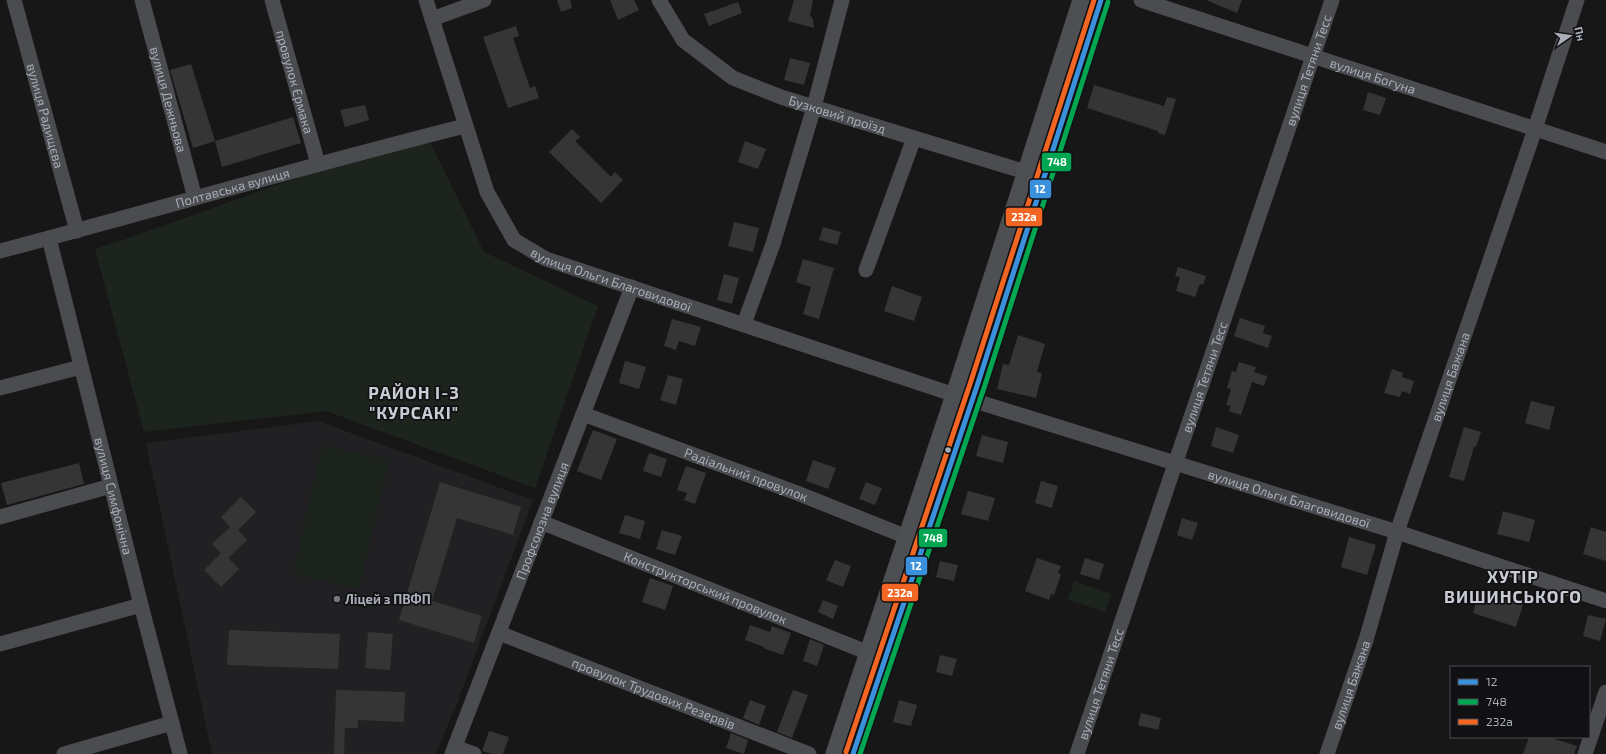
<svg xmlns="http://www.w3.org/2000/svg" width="1606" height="754" viewBox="0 0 1606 754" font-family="'Exo 2',sans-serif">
<rect width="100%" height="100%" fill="#171717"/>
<polygon fill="#212123" points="318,421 533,500 459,698 436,754 212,754 146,443"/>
<g fill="#1d241e">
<polygon points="425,132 484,252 598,306 535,488 326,411 144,432 95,249 132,237"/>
<polygon points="322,445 389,460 359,589 293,574"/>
<polygon points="1074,581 1111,594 1105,612 1068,600"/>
</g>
<g fill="#353536">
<polygon points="557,0 570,0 572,8 561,12"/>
<polygon points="610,0 634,0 639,10 618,20"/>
<polygon points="794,0 813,0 810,15 813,19 814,28 788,21"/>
<polygon points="1206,0 1242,0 1237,13"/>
<polygon points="738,2 742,13 709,26 704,14"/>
<polygon points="516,26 519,36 513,38 530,88 535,86 539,98 508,108 483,37"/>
<polygon points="790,58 810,63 804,85 784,80"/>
<polygon points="191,64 215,141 193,148 170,70"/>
<polygon points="1094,85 1164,106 1167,97 1176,99 1165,135 1158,133 1158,131 1087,108"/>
<polygon points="1368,92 1386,98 1380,115 1363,110"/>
<polygon points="365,105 369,120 345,127 340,110"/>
<polygon points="293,117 301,143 222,167 215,141"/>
<polygon points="572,129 580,137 575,141 611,177 615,172 623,180 601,203 549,152"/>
<polygon points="745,141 766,149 758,169 738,162"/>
<polygon points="734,222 759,228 753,252 728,246"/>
<polygon points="823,227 841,232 837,245 819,240"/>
<polygon points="803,259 834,268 819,319 803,314 811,287 796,282"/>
<polygon points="1178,267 1206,276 1203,285 1200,284 1195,297 1176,291 1180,277 1175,276"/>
<polygon points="724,274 739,278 732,304 717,300"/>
<polygon points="892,286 922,297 914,321 884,311"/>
<polygon points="1240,318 1265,326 1263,333 1272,336 1268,348 1234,336"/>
<polygon points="672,319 701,327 695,346 679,341 676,350 664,346"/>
<polygon points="1018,335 1045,344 1037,372 1042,373 1036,398 997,389 1003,364 1009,365"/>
<polygon points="625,361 646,367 639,389 619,383"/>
<polygon points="1239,362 1256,367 1254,372 1267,376 1264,386 1252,382 1241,415 1229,411 1231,406 1226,405 1231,389 1227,388 1232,371 1236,372"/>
<polygon points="1392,369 1403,373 1402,377 1414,381 1410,394 1402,391 1400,397 1384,393"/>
<polygon points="668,375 683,379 676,405 660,400"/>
<polygon points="1531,401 1555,407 1549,430 1525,423"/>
<polygon points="1216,427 1239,435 1233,453 1211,446"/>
<polygon points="1464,427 1481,432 1476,447 1474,447 1464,481 1449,477"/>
<polygon points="593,430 617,439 601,480 577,471"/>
<polygon points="982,435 1008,442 1003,463 976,456"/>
<polygon points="649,453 667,459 661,477 643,471"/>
<polygon points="813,460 836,468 828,489 806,481"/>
<polygon points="79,463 84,484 7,505 1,483"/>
<polygon points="686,466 706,473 695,504 684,500 687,493 677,490"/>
<polygon points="1041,481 1058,486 1052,508 1035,503"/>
<polygon points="440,482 521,507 513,535 457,518 432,601 482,616 474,643 399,620"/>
<polygon points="866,482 882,488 875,505 859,499"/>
<polygon points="968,491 995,498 988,521 961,514"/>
<polygon points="241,497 256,512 238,530 247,540 228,558 239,569 221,587 204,570 221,553 212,544 230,527 221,517"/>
<polygon points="1503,511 1535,520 1529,542 1497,534"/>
<polygon points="625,515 645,521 640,539 619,533"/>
<polygon points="1182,518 1198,523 1192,540 1177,535"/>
<polygon points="1591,527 1606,532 1606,561 1583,554"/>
<polygon points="662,530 682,536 675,555 656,549"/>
<polygon points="1349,537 1376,545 1367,575 1341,567"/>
<polygon points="1037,558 1061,566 1058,573 1061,574 1054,595 1051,594 1049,600 1025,591"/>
<polygon points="1085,558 1104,564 1099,580 1080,574"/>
<polygon points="835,560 851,566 843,587 826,580"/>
<polygon points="940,561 958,565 954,581 936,577"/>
<polygon points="650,578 673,586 665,610 642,602"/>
<polygon points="1479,591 1523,605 1516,627 1473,613"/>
<polygon points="823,600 838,606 833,619 818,612"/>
<polygon points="1588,615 1606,619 1600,641 1583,636"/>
<polygon points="750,625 770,632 772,626 791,633 783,655 763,648 764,647 745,640"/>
<polygon points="229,630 340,634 338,669 227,665"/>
<polygon points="368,632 393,634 390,670 365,668"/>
<polygon points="810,639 824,645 817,666 803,661"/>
<polygon points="940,655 957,659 952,676 936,672"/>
<polygon points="336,690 405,692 404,722 358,720 358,728 345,728 344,754 334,754"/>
<polygon points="793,690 808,695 792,738 777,732"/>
<polygon points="750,700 766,706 759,725 743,718"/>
<polygon points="899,700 917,705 911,726 893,722"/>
<polygon points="1141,713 1161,718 1158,730 1138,725"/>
<polygon points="489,731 509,737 503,754 492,754 482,751"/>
<polygon points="731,733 748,740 744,754 726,748"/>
<polygon points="1529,737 1549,737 1577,746 1574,754 1523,754"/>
</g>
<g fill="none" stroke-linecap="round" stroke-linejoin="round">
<g stroke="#4b4c50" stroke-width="15">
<path id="s1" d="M14,0L77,231"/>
<path id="s2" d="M142,0L195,198"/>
<path id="s3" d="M272,0L318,164"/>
<path id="s4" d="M426,0L487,192L514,240L546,259L955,395"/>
<path id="s5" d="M659,0L683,40L733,78L781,97L914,138L866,270"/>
<path id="s6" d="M1141,0L1606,152"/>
<polyline points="432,19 484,0"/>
<polyline points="914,138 1026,172"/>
<path id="s7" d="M49,238L141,605L180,754"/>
<path id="s8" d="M0,251C155,210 309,165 465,126"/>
<polyline points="744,324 773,244 814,107 842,0"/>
<polyline points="0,388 81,367"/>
<path id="s9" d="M972,400L1397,532L1606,601"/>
<path id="s10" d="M583,414L797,493L907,537"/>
<polyline points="0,517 111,486"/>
<path id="s11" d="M541,522L869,653"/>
<path id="s12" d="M499,633L809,754"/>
<polyline points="0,644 141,605"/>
<polyline points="455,747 474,754"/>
<polyline points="64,754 172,723"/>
<path id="s13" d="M452,754L632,287"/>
<path id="s14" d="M1077,754L1332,0"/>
<path id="s15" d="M1327,754L1366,640L1397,532L1535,129L1577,0"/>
<polyline points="1585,754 1606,692"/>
</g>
<g stroke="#4d4f52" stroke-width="19">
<polyline points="835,754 955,395 1082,0"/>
<polyline points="853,754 978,383 1101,0"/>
</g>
<g stroke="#111113" stroke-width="8">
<polyline id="bus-1" points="853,754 978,383 1101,0"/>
</g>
<g stroke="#111113" stroke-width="8">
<polyline id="bus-2" points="860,754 985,385 1108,2"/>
</g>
<g stroke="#111113" stroke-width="8">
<polyline id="bus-3" points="846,752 971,381 1094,0"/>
</g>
<use href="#bus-1" stroke="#3a90db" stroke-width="5"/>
<use href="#bus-2" stroke="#00a651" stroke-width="5"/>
<use href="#bus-3" stroke="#f26522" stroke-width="5"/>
</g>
<circle fill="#a8adb8" stroke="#111113" stroke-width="1.5" cx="948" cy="450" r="3.5"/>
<circle fill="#757880" stroke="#111113" stroke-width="1.5" cx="337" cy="599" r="4"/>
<g text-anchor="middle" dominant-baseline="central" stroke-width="3.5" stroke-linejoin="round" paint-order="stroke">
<g font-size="13" fill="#a8adb8" stroke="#111113">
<text stroke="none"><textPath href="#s14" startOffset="722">вулиця Тетяни Тесс</textPath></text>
<text stroke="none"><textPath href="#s6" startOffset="244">вулиця Богуна</textPath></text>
<text stroke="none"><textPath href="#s3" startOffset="85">провулок Єрмака</textPath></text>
<text stroke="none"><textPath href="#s2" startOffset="103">вулиця Дежньова</textPath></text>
<text stroke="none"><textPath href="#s5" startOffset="220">Бузковий проїзд</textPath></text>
<text stroke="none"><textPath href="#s1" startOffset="120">вулиця Радищєва</textPath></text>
<text stroke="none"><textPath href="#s8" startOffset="241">Полтавська вулиця</textPath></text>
<text stroke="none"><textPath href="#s4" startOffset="362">вулиця Ольги Благовидової</textPath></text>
<text stroke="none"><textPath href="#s14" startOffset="398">вулиця Тетяни Тесс</textPath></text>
<text stroke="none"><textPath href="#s15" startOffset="397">вулиця Бажана</textPath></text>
<text stroke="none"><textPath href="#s10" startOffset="174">Радіальний провулок</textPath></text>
<text stroke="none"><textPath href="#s7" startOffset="266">вулиця Симфонічна</textPath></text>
<text stroke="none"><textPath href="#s9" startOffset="332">вулиця Ольги Благовидової</textPath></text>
<text stroke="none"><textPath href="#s13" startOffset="250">Профсоюзна вулиця</textPath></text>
<text stroke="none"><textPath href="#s11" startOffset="177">Конструкторський провулок</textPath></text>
<text stroke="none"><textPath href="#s14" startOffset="74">вулиця Тетяни Тесс</textPath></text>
<text stroke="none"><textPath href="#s15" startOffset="73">вулиця Бажана</textPath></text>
<text stroke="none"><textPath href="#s12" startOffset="166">провулок Трудових Резервів</textPath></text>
</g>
<g font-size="13" font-weight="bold" fill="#a8adb8" stroke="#111113" text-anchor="start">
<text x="345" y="599">Ліцей з ПВФП</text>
</g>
<g font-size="17" font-weight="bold" letter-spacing="1" fill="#c9ccd4" stroke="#111113">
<text x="414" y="392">РАЙОН І-3<tspan x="414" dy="20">"КУРСАКІ"</tspan></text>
<text x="1513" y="576">ХУТІР<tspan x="1513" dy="20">ВИШИНСЬКОГО</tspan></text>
</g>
</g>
<g stroke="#111113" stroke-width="1.5">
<rect x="1041" y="152" width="31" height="20" rx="4" fill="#00a651"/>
<rect x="1029" y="179" width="23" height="20" rx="4" fill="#3a90db"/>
<rect x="1005" y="207" width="38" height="20" rx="4" fill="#f26522"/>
<rect x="918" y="528" width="30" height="20" rx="4" fill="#00a651"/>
<rect x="905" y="556" width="23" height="20" rx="4" fill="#3a90db"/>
<rect x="881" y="583" width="38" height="19" rx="4" fill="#f26522"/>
</g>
<g font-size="11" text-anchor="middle" font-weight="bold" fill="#fff">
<text x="1057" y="166">748</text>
<text x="1040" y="193">12</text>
<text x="1024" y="221">232а</text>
<text x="933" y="542">748</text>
<text x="916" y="570">12</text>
<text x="900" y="597">232а</text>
</g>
<rect x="1450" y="666" width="140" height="72" fill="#111113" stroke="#4d4f55"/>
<rect x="1458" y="679" width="20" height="6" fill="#3a90db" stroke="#4d4f55"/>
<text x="1486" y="686" font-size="12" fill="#a8adb8">12</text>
<rect x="1458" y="699" width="20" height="6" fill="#00a651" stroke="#4d4f55"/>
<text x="1486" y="706" font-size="12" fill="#a8adb8">748</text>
<rect x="1458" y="719" width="20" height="6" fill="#f26522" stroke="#4d4f55"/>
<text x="1486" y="726" font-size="12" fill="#a8adb8">232а</text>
<g transform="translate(1570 36) rotate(77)" stroke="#111113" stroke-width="3" paint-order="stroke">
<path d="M0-3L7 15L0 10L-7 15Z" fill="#a8adb8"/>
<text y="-6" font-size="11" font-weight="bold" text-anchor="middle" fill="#a8adb8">Пн</text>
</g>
</svg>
